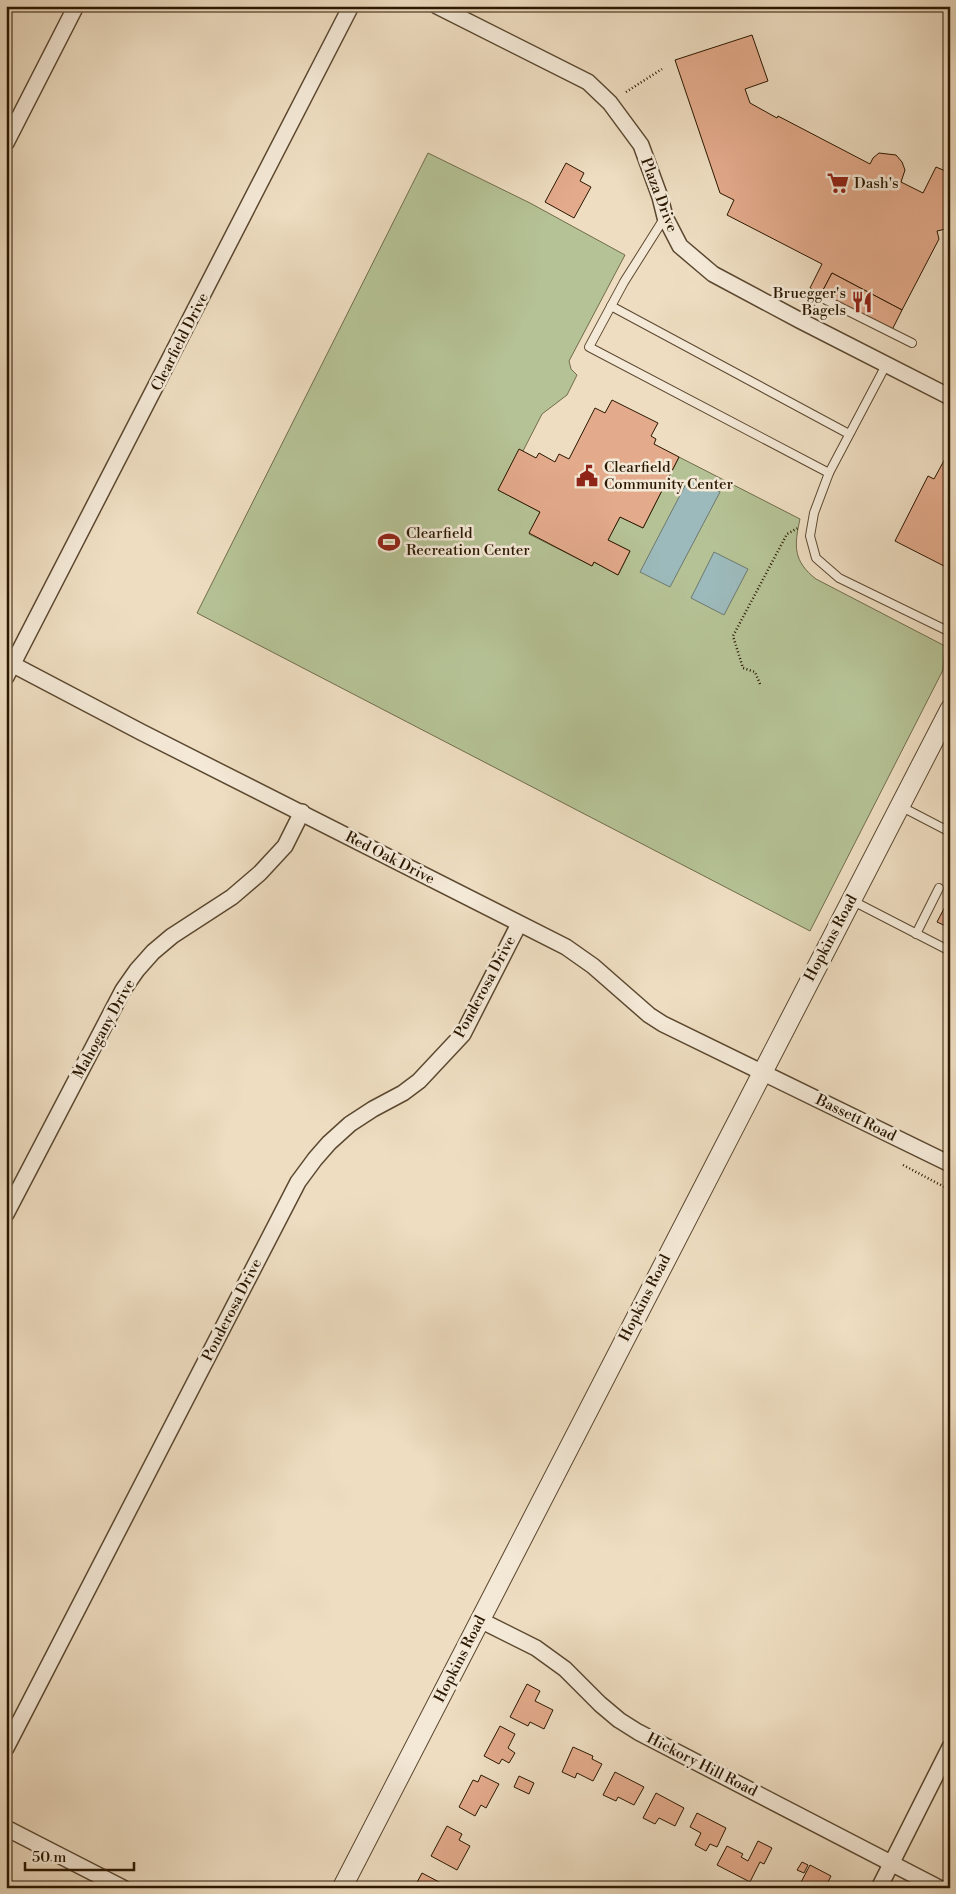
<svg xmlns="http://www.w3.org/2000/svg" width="956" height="1894" viewBox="0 0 956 1894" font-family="'Libre Bodoni',serif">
<rect width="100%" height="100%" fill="#eeddc1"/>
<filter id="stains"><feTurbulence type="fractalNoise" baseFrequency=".004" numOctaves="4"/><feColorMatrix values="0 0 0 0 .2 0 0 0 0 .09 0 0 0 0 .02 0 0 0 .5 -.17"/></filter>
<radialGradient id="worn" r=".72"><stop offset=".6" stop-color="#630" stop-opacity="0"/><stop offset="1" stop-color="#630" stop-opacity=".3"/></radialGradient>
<path fill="#b5c295" stroke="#706c4a" d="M428,153L530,203L625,255L569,361L571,369L577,375L567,395L542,414L523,451L519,450L498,490L540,512L529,534L592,566L594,562L618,575L630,551L608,540L620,517L643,528L679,457L800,519C794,546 793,561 816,579L945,646L943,670L810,931L197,613Z"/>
<g fill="#9cbabb" stroke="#6e7970">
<polygon points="690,476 720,492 670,587 640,572"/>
<polygon points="714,552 748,569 724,615 691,598"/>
</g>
<g fill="#e3aa8b" stroke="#2a1700">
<polygon points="752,35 768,81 745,89 750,103 777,118 778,116 870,164 873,158 879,153 896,155 902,162 905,170 901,182 923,193 936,167 950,173 950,228 937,231 939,239 902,310 832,273 821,294 810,288 822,264 727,215 734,200 720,193 675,60"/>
<polygon points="566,163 584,173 580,181 591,187 574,218 545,202"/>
<polygon points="832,273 902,310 892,330 821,294"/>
<polygon points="612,400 658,423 651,436 656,439 654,444 679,457 643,528 620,517 608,540 630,551 618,575 594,562 592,566 529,533 540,512 498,490 519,449 536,458 539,453 555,462 559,454 569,459 595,408 605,413"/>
<polygon points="947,455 950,456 950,554 944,566 895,541 928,476 934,479"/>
<polygon points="950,897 950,928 937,922"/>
<polygon points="527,1684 540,1691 535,1701 553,1710 544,1729 530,1722 528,1726 510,1717"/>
<polygon points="500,1726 515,1734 508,1748 515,1753 509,1763 502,1759 499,1764 484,1756"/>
<polygon points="573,1747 593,1756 592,1759 602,1764 593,1781 577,1773 575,1778 562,1772"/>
<polygon points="615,1772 644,1787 634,1805 618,1797 616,1801 603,1795"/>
<polygon points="481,1775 499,1784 486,1808 481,1805 475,1816 459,1807 473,1780 478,1782"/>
<polygon points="519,1776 534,1783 529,1794 514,1787"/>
<polygon points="656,1793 684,1808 675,1826 659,1818 655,1824 643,1818"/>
<polygon points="697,1813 726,1828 717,1847 710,1844 706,1851 695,1845 701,1833 690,1827"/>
<polygon points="447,1826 462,1834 459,1840 470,1846 457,1870 431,1856"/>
<polygon points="758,1841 772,1848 764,1864 760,1862 750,1882 717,1865 727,1846 743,1854 741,1857 748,1861"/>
<polygon points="802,1862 808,1865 804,1873 797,1870"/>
<polygon points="810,1865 831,1876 825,1888 798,1888"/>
<polygon points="422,1873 441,1883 438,1888 414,1888"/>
</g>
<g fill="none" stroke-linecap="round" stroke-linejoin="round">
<g stroke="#5b4830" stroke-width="10">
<g id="service">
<polyline points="665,217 624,282 589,347 829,473 886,365"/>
<polyline points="611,306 849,434"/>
<polyline points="801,321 814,297 820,297 912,343"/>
<polyline points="829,473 814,513 810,536 816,558 839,578 950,632"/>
<polyline points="900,806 950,832"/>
<polyline points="851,900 950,951"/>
<polyline points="916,934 939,888"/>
</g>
</g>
<g stroke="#5b4830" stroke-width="18">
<g id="minor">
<polyline points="437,6 588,82 610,103 641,145 660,197 665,217 680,246 713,274 801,321 950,397"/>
<polyline points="6,143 76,6"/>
<polyline points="6,661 141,732 566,947 593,966 649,1015 663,1024 950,1164"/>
<polyline points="6,677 351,6"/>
<polyline points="6,1214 123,990 137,970 153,952 172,936 232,897 260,873 285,846 302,812"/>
<polyline points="480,1620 536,1648 565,1669 600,1704 619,1720 638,1732 939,1888"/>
<polyline points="6,1748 298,1182 315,1159 329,1143 350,1124 373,1109 403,1093 419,1081 463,1034 519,924"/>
<polyline points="6,1828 123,1888"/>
<polyline points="879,1888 950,1747"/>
</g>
</g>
<g stroke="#5b4830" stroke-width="21">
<polyline id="tertiary" points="342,1888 950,709"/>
</g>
<g stroke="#2a1700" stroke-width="2.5" stroke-dasharray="1 2.5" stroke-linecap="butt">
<polyline points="626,92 662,69"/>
<polyline points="760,684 755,672 743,668 733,636 787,534 798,528"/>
<polyline points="903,1165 950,1190"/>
</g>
<use href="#service" stroke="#f4e9d7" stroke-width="8"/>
<use href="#minor" stroke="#f4e9d7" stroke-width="15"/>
<use href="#tertiary" stroke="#f4e9d7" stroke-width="19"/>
</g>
<defs>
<g id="supermarket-bare" transform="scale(1.725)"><path d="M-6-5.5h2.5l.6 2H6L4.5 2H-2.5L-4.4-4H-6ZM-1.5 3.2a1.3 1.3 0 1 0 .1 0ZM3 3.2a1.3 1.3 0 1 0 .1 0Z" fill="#8f2418" stroke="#f4e9d7" stroke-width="2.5" paint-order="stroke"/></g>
<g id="restaurant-bare" transform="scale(1.725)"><path d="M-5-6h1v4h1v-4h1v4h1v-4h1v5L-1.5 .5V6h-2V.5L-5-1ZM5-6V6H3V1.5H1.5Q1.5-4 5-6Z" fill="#8f2418" stroke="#f4e9d7" stroke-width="2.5" paint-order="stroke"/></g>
<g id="civic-bare" transform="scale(1.725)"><path d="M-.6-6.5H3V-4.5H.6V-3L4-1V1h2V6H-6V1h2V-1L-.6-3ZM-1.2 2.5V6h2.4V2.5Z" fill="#8f2418" stroke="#f4e9d7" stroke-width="2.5" paint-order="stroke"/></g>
<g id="stadium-bare" transform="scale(1.725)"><path d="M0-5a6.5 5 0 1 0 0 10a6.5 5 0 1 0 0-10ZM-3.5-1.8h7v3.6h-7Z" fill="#8f2418" stroke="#f4e9d7" stroke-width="2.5" paint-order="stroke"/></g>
</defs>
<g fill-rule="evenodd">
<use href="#supermarket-bare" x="838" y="183"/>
<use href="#restaurant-bare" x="862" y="302"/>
<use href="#civic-bare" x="587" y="476"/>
<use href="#stadium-bare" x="389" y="542"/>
</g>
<g text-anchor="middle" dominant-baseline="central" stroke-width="5" stroke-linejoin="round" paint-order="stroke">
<g font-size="15" fill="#2a1700" stroke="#f4e9d7" text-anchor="start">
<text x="854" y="183">Dash's</text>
<text x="846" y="293" text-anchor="end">Bruegger's<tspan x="846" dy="17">Bagels</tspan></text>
<text x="604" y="467">Clearfield<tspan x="604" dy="17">Community Center</tspan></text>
<text x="406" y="533">Clearfield<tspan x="406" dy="17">Recreation Center</tspan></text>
</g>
<g font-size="15" fill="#2a1700" stroke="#f4e9d7">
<text transform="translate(659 195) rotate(69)">Plaza Drive</text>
<text transform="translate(180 342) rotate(-63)">Clearfield Drive</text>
<text transform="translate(390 858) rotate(27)">Red Oak Drive</text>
<text transform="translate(831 938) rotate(-62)">Hopkins Road</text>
<text transform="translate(485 987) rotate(-62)">Ponderosa Drive</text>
<text transform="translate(104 1029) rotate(-61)">Mahogany Drive</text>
<text transform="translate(856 1118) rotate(26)">Bassett Road</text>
<text transform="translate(645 1298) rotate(-63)">Hopkins Road</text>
<text transform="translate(232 1310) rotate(-63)">Ponderosa Drive</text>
<text transform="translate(460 1659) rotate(-63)">Hopkins Road</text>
<text transform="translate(702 1765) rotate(27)">Hickory Hill Road</text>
</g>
</g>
<rect width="956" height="1894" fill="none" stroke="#eeddc1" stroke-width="25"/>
<rect x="8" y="8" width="941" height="1879" fill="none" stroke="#2a1700" stroke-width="2.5"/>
<rect x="12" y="12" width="931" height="1869" fill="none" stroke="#2a1700"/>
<path d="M25 1862v8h109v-8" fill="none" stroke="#2a1700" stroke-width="2.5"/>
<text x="32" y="1862" font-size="15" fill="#2a1700" stroke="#f4e9d7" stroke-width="4" paint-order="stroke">50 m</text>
<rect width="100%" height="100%" filter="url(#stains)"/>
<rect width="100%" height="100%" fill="url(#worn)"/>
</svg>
